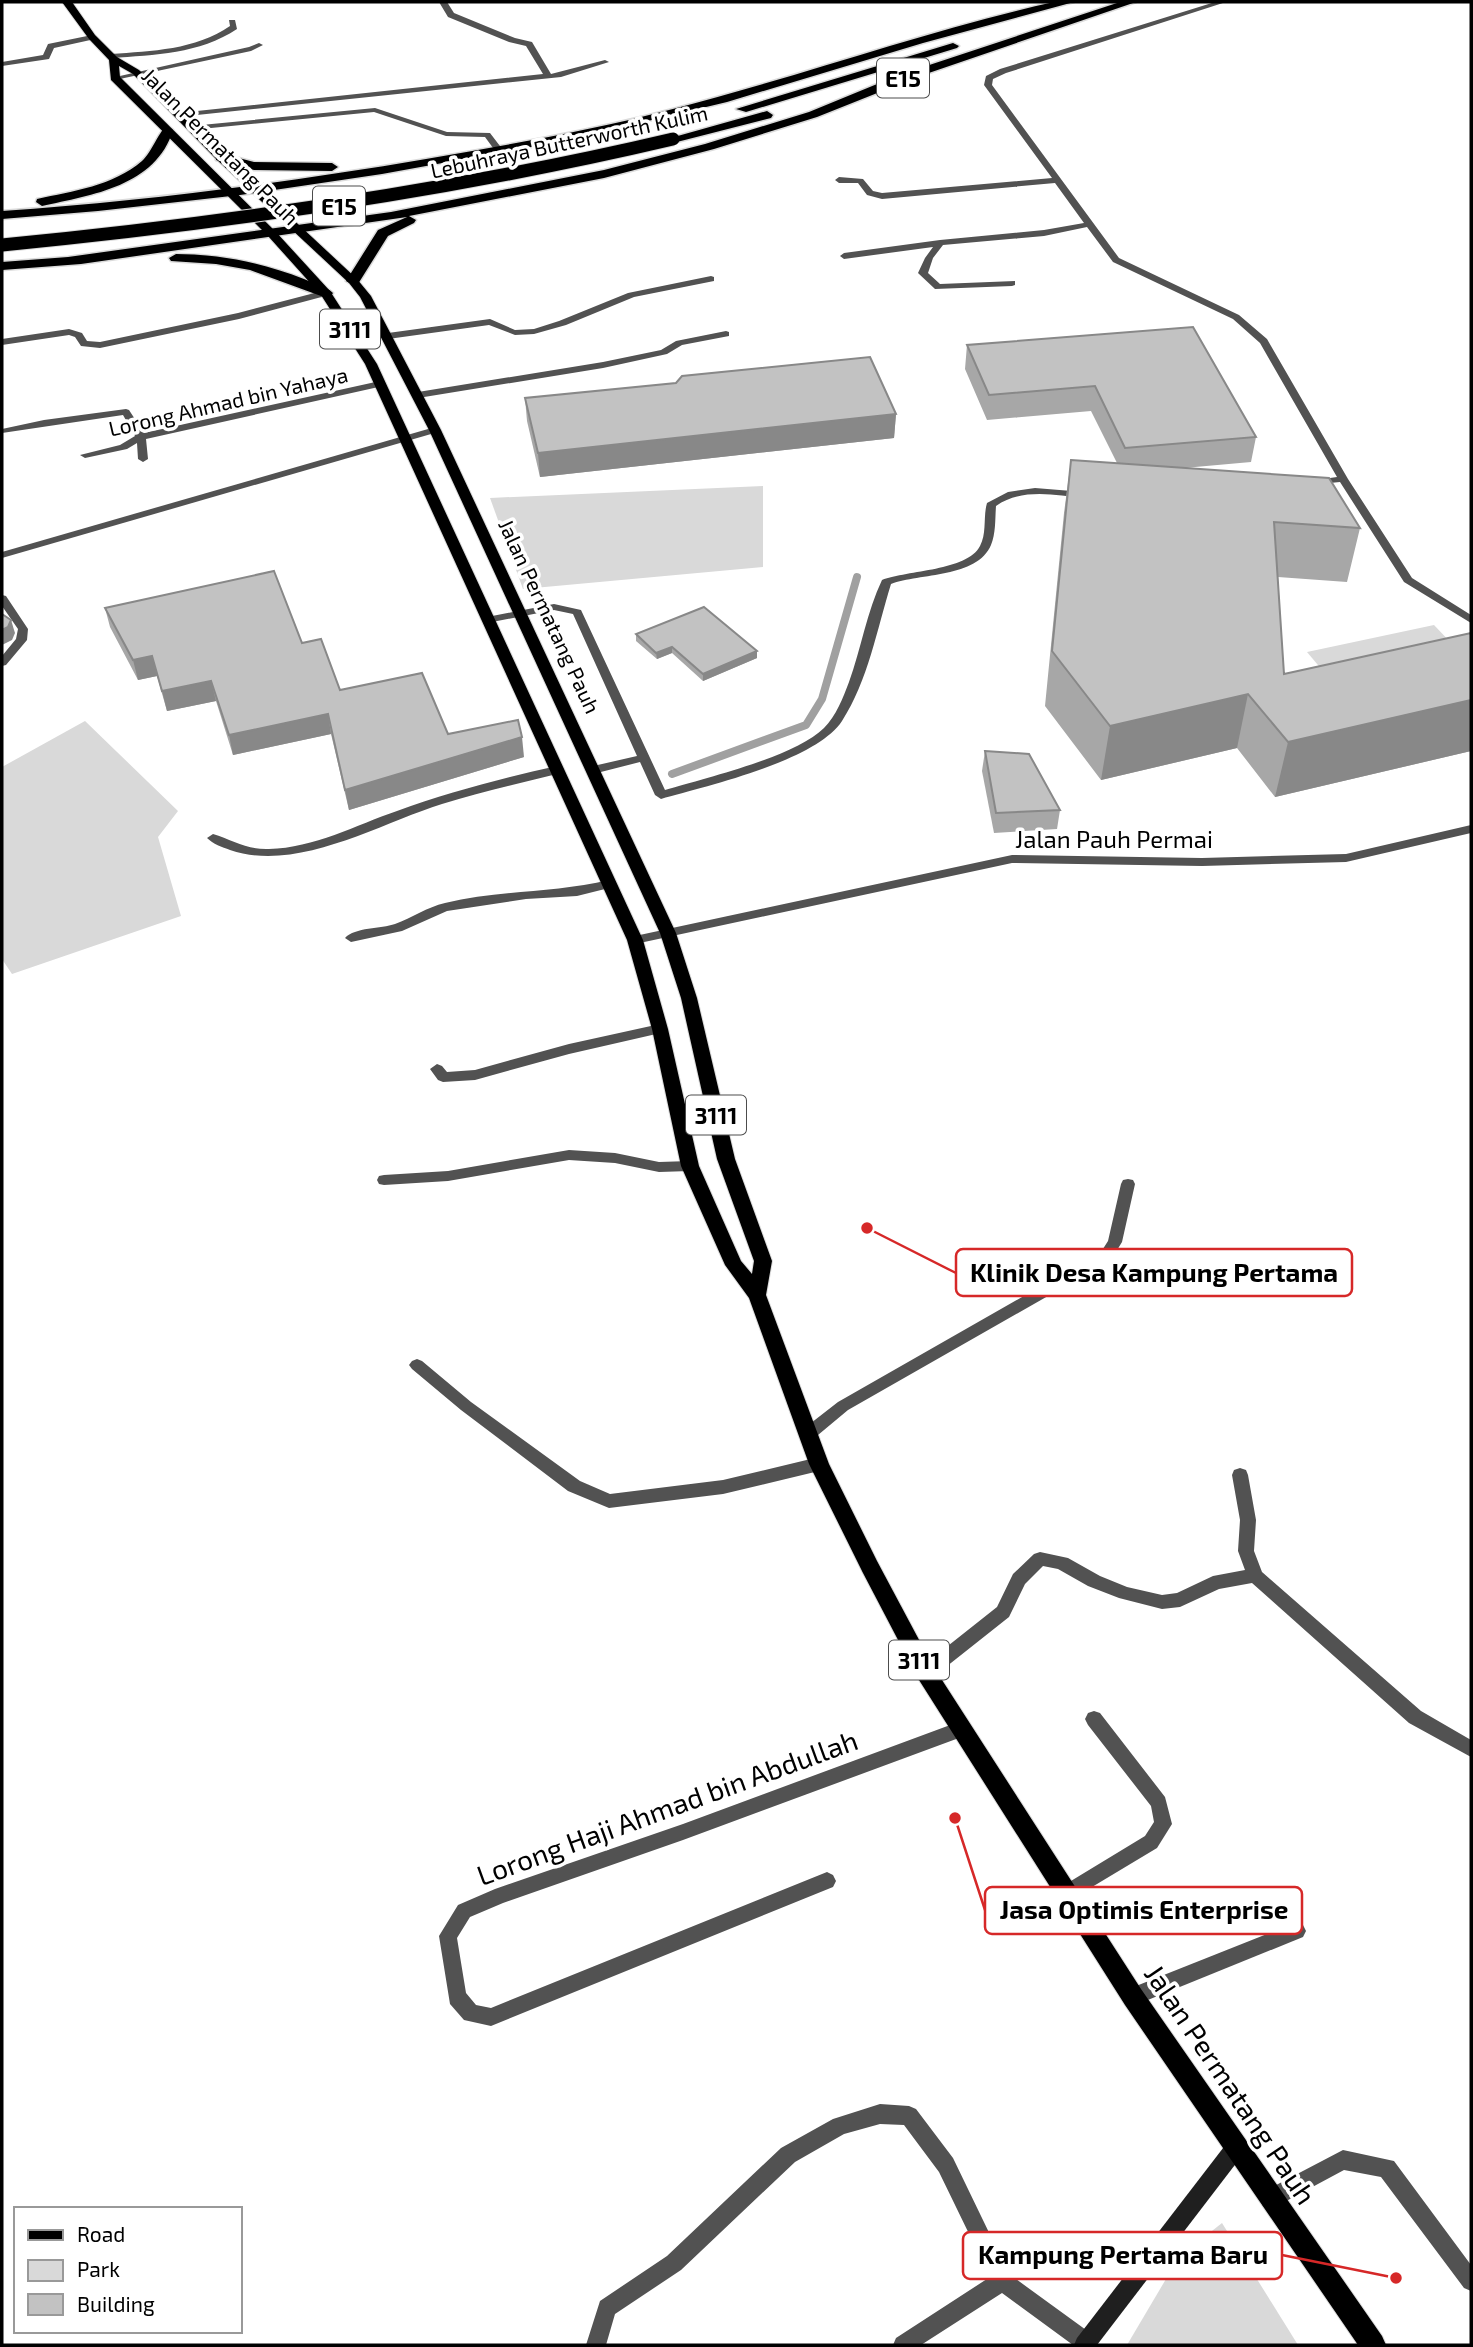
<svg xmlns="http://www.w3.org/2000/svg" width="1473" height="2347" viewBox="0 0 1473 2347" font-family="'Exo 2',sans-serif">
<rect width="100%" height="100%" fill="#fff"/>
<g fill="#d9d9d9">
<polygon points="763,486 763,567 523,589 490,498"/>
<polygon points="1434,625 1471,664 1344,696 1307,652"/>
<polygon points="85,721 178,811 158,837 181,916 12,974 2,959 2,767"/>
<polygon points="1222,2223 1298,2345 1127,2345 1179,2257"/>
</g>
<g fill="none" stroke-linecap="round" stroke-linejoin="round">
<polyline stroke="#a0a0a0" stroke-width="8" points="672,774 806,725 822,699 857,577"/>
<g stroke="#dbdbdb" stroke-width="2">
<path id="primary" d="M62,2H72L95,35L117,57L139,70L224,155L357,279L371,296L441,430L676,933L697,998L735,1159L772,1261L766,1295L829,1464L877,1561L933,1666L1141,1989L1382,2336L1386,2345H1358L1125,2005L919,1680L863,1573L809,1464L749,1298L725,1265L681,1166L652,1029L627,940L365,364L321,295L268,236L111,80L109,60L89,39ZM119,66L133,74L216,159L349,283L360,297L429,430L660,933L681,998L717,1159L754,1261L752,1274L741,1261L699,1166L668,1029L643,940L377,364L330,291L276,232L120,77Z"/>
</g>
<g stroke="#dbdbdb" stroke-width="3">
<g id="highway">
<path d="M1054,2H1074L923,43L727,102L564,141L382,174L240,195L98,211L2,219V211C144,201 285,183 426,159C507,145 589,131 669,110C799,77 924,31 1054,2Z"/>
<polygon points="1120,2 1136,2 920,76 817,117 714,149 604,178 409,216 416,220 414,223 388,236 358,284 353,285 346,281 378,230 407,217 81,264 2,270 2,262 68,257 391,212 604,170 705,144 809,112 899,75"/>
<polygon points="953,43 959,46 957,48 746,112 736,109"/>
<polygon points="767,111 773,115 771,118 673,143 667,139"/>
<path d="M167,126L173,130C156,186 92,195 42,206L36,202L37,199C73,191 113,186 142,161C152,152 160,129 167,126Z"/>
<polygon points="220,153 254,162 332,163 338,167 332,171 254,170 216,160 216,154"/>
<path d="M176,254C221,254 262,263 304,279C313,283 326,286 333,293L331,296H321L250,270L216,264L171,261L169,258Z"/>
</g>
</g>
<g fill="#525252" fill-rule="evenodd">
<polygon points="439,2 447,2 454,13 515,38 532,42 551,74 605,60 609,62 561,77 178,117 174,115 178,113 543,74 526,46 509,42 448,17"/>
<polygon points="1215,2 1226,2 1006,73 993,79 992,85 1119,258 1239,315 1267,339 1348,479 1412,578 1471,615 1471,623 1404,582 1340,482 1309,485 1309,481 1337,477 1260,343 1233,319 1113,262 1087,227 1044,236 943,245 933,258 928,273 940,284 1015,281 1015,285 1012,286 935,289 918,273 925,258 933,247 844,259 840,256 844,253 940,240 1044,230 1084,223 1055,183 882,199 867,195 858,183 839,183 835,180 839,177 863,179 873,191 882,193 1052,178 984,85 986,76 1000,69"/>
<path d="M229,20H235L237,29C199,54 155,55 111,58L107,56L111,54C152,51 195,50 230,26Z"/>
<polygon points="92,35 95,35 95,39 54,48 49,59 2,66 2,62 43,55 48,44"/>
<polygon points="259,43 263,45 251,51 115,80 111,78 249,47"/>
<polygon points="375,108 447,132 490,133 503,150 496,152 485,137 446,136 374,112 191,130 187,128 191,126"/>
<polygon points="711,276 714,277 714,281 634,297 566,325 534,334 515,335 489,325 388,339 383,336 388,333 490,319 515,330 534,329 559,321 628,293"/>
<polygon points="326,290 329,291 329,295 239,319 100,348 81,346 75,337 69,335 2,345 2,339 69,329 82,333 87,341 100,342 238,313"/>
<polygon points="726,331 729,332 729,336 682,345 667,354 603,368 418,398 413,395 418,392 603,362 661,350 676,341"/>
<polygon points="380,381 383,382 383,386 146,439 148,459 143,462 138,459 137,443 127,449 85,458 80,455 120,445 135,436 123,415 2,433 2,429 44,420 126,409 129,410 144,433"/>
<polygon points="435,427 440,430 438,432 2,558 2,552"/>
<path d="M1035,488L1084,492L1089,495L1084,498C1054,495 1022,488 996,506C995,519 996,533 991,545C977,578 920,573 891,584C877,629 868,681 842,721C816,761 707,786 661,799L655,795L640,762L593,774L587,770L589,767L637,756L573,614L554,610L487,623L482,620L487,617L554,604L581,610L665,790C705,778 795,757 824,728C836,716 843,698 849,682C861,649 867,611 882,580C908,570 967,571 980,546C987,533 983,516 987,503L1008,492Z"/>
<polygon points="2,595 6,596 28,629 27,640 6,665 2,666 2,656 16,639 18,629 2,606"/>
<path d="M557,766L561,767V773C521,783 481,792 442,804C378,824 297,873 230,850C222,847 213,844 207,838L213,834C232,840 248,850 269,849C314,848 356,825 397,811C449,792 503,778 557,766Z"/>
<polygon points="1471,825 1471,833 1346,862 1202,866 1012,863 635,944 629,940 635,936 1012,855 1202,858 1346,854"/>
<path d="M609,880L615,884L613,887L577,896L526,899L447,911L402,931L351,942L345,938C355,927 381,929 395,924C412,918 427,907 445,903C499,890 555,893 609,880Z"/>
<polygon points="660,1024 667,1029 665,1032 569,1054 475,1080 443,1082 438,1080 430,1069 437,1064 442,1066 447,1072 475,1070 569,1044"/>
<polygon points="569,1150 615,1153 659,1162 690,1161 697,1166 690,1171 659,1172 615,1163 569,1160 448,1181 384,1185 379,1184 377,1180 379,1176 384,1175 448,1171"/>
<polygon points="1128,1179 1133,1180 1135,1184 1122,1242 1111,1260 848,1410 812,1440 807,1441 802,1440 799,1435 802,1430 838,1402 1101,1252 1108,1241 1121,1184 1123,1180"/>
<polygon points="417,1359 422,1361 471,1402 580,1481 610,1494 723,1480 819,1457 825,1459 827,1464 825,1469 819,1471 723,1494 609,1508 568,1491 461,1410 412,1369 409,1365 412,1361"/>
<polygon points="1240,1468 1246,1470 1248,1475 1256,1520 1254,1551 1262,1572 1421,1711 1471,1740 1471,1757 1409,1723 1252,1583 1219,1589 1180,1607 1162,1609 1119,1598 1088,1586 1058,1569 1043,1566 1025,1584 1009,1617 932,1678 926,1681 920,1678 918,1673 920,1668 997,1607 1013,1574 1034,1554 1040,1552 1068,1558 1100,1576 1127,1587 1162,1595 1177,1593 1213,1576 1245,1570 1238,1551 1240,1520 1232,1475 1234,1470"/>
<polygon points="1094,1711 1100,1713 1165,1797 1172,1824 1157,1848 1067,1902 1061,1899 1058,1893 1061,1887 1145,1836 1154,1822 1151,1806 1088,1725 1085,1719 1088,1713"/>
<polygon points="961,1721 967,1723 970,1729 967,1735 683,1840 503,1903 470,1917 457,1938 466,1993 476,2005 491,2008 827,1872 833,1875 836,1881 833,1887 491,2026 464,2020 450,2004 439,1936 458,1905 495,1889 683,1824"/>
<polygon points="1297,1922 1303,1925 1306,1931 1303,1937 1133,2006 1126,2004 1124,1997 1126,1990"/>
<polygon points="880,2104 909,2106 916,2109 953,2158 1009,2274 1093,2335 1096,2342 1095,2345 1073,2345 1002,2293 921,2345 893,2345 896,2338 990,2277 939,2172 904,2125 880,2124 844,2134 795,2162 681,2270 615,2314 606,2345 586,2345 600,2301 667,2256 781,2148 833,2119"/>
<polygon points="1343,2150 1394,2161 1471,2265 1471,2291 1464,2288 1381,2177 1344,2170 1277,2206 1270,2209 1263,2206 1260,2199 1263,2192"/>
</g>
<polygon fill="#1f1f1f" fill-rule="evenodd" points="1237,2136 1244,2139 1247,2146 1244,2153 1097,2345 1074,2345 1077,2338 1230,2139"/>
<use href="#primary" fill="#000" fill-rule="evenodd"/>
<use href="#highway" fill="#000" fill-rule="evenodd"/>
<g stroke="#dbdbdb" stroke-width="15" stroke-linecap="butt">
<path id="highway-bridge" d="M2,245C228,223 452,191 673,139"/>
</g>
<use href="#highway-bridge" stroke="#000" stroke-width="13"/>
</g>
<g fill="#a7a7a7">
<polygon points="967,345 1256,437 1251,462 1184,468 1360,528 1347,582 1278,577 1284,674 1471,633 1471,751 1275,797 1237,748 1101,780 1045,706 1064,513 1071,460 1117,463 1091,411 987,420 965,369"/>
<polygon points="525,398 896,414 894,438 540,477 527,421"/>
<polygon points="105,608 302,643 340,690 448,734 524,757 349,810 331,734 233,755 216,701 167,711 157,676 138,680 110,627"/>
<polygon points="636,634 757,651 757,658 703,681 672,653 657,659 636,641"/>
<polygon points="985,751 1060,810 1057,829 994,833 982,771"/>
</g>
<g fill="#888">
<polygon points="896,414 894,438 540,477 538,453"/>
<polygon points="11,620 15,633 12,640 2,645 2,630"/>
<polygon points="672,647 672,653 657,659 656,653"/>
<polygon points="757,651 757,658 703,681 703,674"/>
<polygon points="152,656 157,676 138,680 133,660"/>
<polygon points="211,681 216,701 167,711 162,691"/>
<polygon points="1248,694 1237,748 1101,780 1110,726"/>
<polygon points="1471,700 1471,751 1275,797 1288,742"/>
<polygon points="328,714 331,734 233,755 229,735"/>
<polygon points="522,737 524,757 349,810 345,790"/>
</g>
<g fill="#c2c2c2" stroke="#888" stroke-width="2">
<polygon points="1193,327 1256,437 1125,448 1095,386 989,395 967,345"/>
<polygon points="870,357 896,414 538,453 525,398 676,383 682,376"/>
<polygon points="1071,460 1329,478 1360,528 1274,522 1284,674 1471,633 1471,700 1288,742 1248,694 1110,726 1052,651"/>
<polygon points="274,571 302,643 321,639 340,690 422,673 448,734 518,720 522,737 345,790 328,714 229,735 211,681 162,691 152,656 133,660 105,608"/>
<polygon points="704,607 757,651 703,674 672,647 656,653 636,634"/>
<polygon points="2,614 11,620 8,627 2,630"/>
<polygon points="985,751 1029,754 1060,810 996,813"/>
</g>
<g text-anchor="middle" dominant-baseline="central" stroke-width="7" stroke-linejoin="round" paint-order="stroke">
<g font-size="21" fill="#000" stroke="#fff">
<text transform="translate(569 141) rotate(-12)">Lebuhraya Butterworth Kulim</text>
<text transform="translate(221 146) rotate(45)">Jalan Permatang Pauh</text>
<text transform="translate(228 401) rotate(-13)">Lorong Ahmad bin Yahaya</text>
<text transform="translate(550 616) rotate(65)">Jalan Permatang Pauh</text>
</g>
<g fill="#fff" stroke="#4c4c4c" stroke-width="2">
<rect x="877" y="58.5" width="52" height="39" rx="5"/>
<rect x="313" y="186.5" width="52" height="39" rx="5"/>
<rect x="320" y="309.5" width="60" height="39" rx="5"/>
<rect x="686" y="1095.5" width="60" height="39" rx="5"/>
<rect x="889" y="1640.5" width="60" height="39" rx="5"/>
</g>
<g font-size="23" font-weight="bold" fill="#000">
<text x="903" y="78">E15</text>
<text x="339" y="206">E15</text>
<text x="350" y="329">3111</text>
<text x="716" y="1115">3111</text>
<text x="919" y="1660">3111</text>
</g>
<g font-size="24" fill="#000" stroke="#fff">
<text x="1114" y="838">Jalan Pauh Permai</text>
</g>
<g font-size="28" fill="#000" stroke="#fff">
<text transform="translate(667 1807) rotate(-20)">Lorong Haji Ahmad bin Abdullah</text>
<text transform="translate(1231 2084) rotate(56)">Jalan Permatang Pauh</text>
</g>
</g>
<path fill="none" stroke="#d62828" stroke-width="2.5" d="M867 1228L956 1273M955 1818L985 1910M1396 2278L1282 2255"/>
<g fill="#d62828" stroke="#fff" stroke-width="2.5">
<circle cx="867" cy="1228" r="7"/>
<circle cx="955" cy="1818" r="7"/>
<circle cx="1396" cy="2278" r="7"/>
</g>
<g fill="#fff" stroke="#d62828" stroke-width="2.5">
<rect x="956" y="1249" width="396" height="47" rx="7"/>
<rect x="985" y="1887" width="317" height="47" rx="7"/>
<rect x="963" y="2232" width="319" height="47" rx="7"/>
</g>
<g font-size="26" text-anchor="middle" font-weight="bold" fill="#000">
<text x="1154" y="1282">Klinik Desa Kampung Pertama</text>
<text x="1144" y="1919">Jasa Optimis Enterprise</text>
<text x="1123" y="2264">Kampung Pertama Baru</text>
</g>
<rect width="1473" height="2347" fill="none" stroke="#000000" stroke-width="7"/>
<rect x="14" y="2207" width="228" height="126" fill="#ffffff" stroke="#999999" stroke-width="2"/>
<rect x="28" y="2230" width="35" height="10" fill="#000000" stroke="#999999" stroke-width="2"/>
<text x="77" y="2242" font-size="21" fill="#000000">Road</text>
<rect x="28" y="2260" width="35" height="21" fill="#d9d9d9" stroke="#999999" stroke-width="2"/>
<text x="77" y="2277" font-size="21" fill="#000000">Park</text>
<rect x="28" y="2294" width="35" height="21" fill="#c2c2c2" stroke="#999999" stroke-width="2"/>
<text x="77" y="2312" font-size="21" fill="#000000">Building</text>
</svg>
